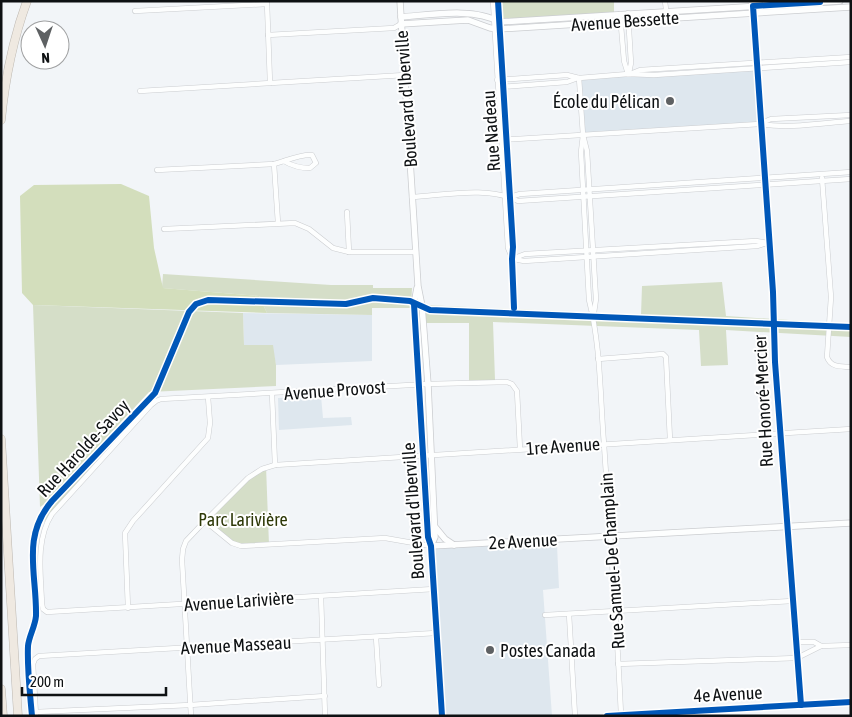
<svg xmlns="http://www.w3.org/2000/svg" width="852" height="717" viewBox="0 0 852 717" font-family="'Asap Condensed',sans-serif">
<rect width="100%" height="100%" fill="#f2f5f8"/>
<g fill="#dee7ee">
<polygon points="757,69 760,124 583,135 579,78"/>
<polygon points="243,313 372,315 372,361 276,365 272,345 244,345"/>
<polygon points="321,396 323,418 351,417 352,425 279,430 278,398"/>
<polygon points="557,545 559,588 543,590 552,716 445,716 431,546"/>
</g>
<g fill="#d5dec8">
<polygon points="498,1 614,1 614,12 499,22"/>
<polygon points="163,274 331,285 373,285 373,288 412,288 411,308 372,308 372,315 267,313 259,296 162,288"/>
<polygon points="722,282 726,316 851,324 851,337 726,330 728,365 701,366 699,330 493,322 495,380 469,383 469,323 426,323 425,305 641,315 642,286"/>
<polygon points="33,305 243,313 244,345 273,345 276,365 276,386 149,392 106,438 116,438 44,522 43,505 40,507"/>
<polygon points="266,466 269,545 236,545 205,521 249,475"/>
</g>
<polygon fill="#d3debc" points="121,184 149,196 154,248 163,288 259,296 267,313 33,305 22,293 20,196 34,185"/>
<g fill="none" stroke-linecap="round" stroke-linejoin="round">
<g stroke="#cbcdd0" stroke-width="5.5">
<g id="minor">
<polyline points="493,1 508,248 512,258"/>
<polyline points="498,1 513,247 512,259 514,308"/>
<polyline points="665,1 667,18"/>
<polyline points="267,3 270,83"/>
<polyline points="753,10 773,292 775,362 801,705"/>
<polyline points="135,11 267,4"/>
<polyline points="628,13 631,63 629,73"/>
<polyline points="620,14 624,61 628,74"/>
<polyline points="268,35 394,28 401,24"/>
<polyline points="630,74 640,70 851,57"/>
<polyline points="579,78 583,135 587,151 596,299 594,313"/>
<polyline points="497,80 567,75 579,78 628,74 654,75 851,62"/>
<polyline points="501,87 567,82 578,78"/>
<polyline points="140,91 405,75"/>
<polyline points="761,123 771,119 851,115"/>
<path d="M583,135L581,152L589,300C601,347 600,397 604,444C610,534 617,625 621,715"/>
<path d="M501,140L760,124C789,129 822,123 851,121"/>
<polyline points="274,164 278,223"/>
<path d="M157,170L274,164C286,161 299,154 312,155L316,163L310,168C300,168 292,166 284,161"/>
<path d="M822,178L831,297L827,357C831,368 841,366 851,367"/>
<path d="M412,197C446,195 488,186 518,201L851,179"/>
<polyline points="510,197 520,194 851,172"/>
<polyline points="347,212 349,252"/>
<polyline points="164,229 295,223 309,229 333,248 349,252 416,252"/>
<polyline points="512,259 525,254 756,241 769,243"/>
<polyline points="514,259 524,261 757,246 767,243"/>
<polyline points="598,359 663,354 666,357 670,440"/>
<polyline points="272,394 275,465"/>
<polyline points="205,521 232,543 241,546 385,538 431,546"/>
<path d="M434,589L47,612L43,609L42,604C41,575 35,540 52,514L151,405L156,401L161,399L428,384L507,382L512,384L517,391L520,449"/>
<polyline points="321,596 325,716"/>
<polyline points="128,608 125,533 133,521 208,438 210,423 208,397"/>
<polyline points="569,614 575,716"/>
<polyline points="545,615 792,601"/>
<polyline points="376,637 379,685"/>
<polyline points="796,642 814,642 821,646"/>
<polyline points="618,664 797,658 821,646 851,645"/>
<polyline points="35,712 190,705 325,696"/>
<polyline points="36,716 33,664 35,659 39,656 436,633"/>
<polyline points="191,716 182,560 183,549 186,541 205,521 248,478 262,469 275,465 851,429"/>
<polyline points="607,716 851,702"/>
</g>
</g>
<g stroke="#cbcdd0" stroke-width="7">
<g id="tertiary">
<polyline points="400,1 418,286 422,306 428,384 435,537 431,546"/>
<path d="M401,17C429,15 475,7 499,22L840,1"/>
<polyline points="401,24 468,20 490,28 499,29 851,7"/>
<polyline points="417,288 414,304 428,537 431,546 442,716"/>
<polyline points="436,528 445,539 454,545"/>
<polyline points="431,546 851,523"/>
</g>
</g>
<g stroke="#bcb7b0" stroke-width="9">
<g id="motorway">
<path d="M1,120C5,79 13,39 27,1"/>
<polyline points="1,439 18,716"/>
<polyline points="1,689 3,716"/>
</g>
</g>
<use href="#minor" stroke="#fdfefe" stroke-width="4.5"/>
<use href="#tertiary" stroke="#fdfefe" stroke-width="5.5"/>
<use href="#motorway" stroke="#efe9e1" stroke-width="8"/>
<g stroke="#fff" stroke-width="9">
<g id="cycleway">
<polyline points="498,1 513,247 512,259 514,308"/>
<polyline points="414,304 428,537 431,546 442,716"/>
<polyline points="801,705 775,362 773,292 753,6 820,2"/>
<path d="M32,716C30,693 27,669 28,646C29,636 35,627 36,616C37,574 21,537 52,501L155,393L189,312L196,304L208,300L346,304L373,298L410,301L430,310L851,327"/>
<polyline points="607,716 851,702"/>
</g>
</g>
<use href="#cycleway" stroke="#0057b8" stroke-width="6"/>
</g>
<g fill="#5e6163" stroke="#fff" stroke-width="2">
<circle cx="670" cy="101" r="5"/>
<circle cx="490" cy="650" r="5"/>
</g>
<g text-anchor="middle" dominant-baseline="central" stroke-width="4" stroke-linejoin="round" paint-order="stroke">
<g font-size="18" fill="#0e1113" stroke="#fff">
<text transform="translate(625 21) rotate(-4)">Avenue Bessette</text>
<text transform="translate(406 99) rotate(-94)">Boulevard d'Iberville</text>
<text transform="translate(491 131) rotate(-94)">Rue Nadeau</text>
<text transform="translate(335 390) rotate(-4)">Avenue Provost</text>
<text transform="translate(763 401) rotate(-93)">Rue Honoré-Mercier</text>
<text transform="translate(563 446) rotate(-4)">1re Avenue</text>
<text transform="translate(83 448) rotate(-47)">Rue Harolde-Savoy</text>
<text transform="translate(413 511) rotate(-94)">Boulevard d'Iberville</text>
<text transform="translate(523 541) rotate(-3)">2e Avenue</text>
<text transform="translate(612 561) rotate(-94)">Rue Samuel-De Champlain</text>
<text transform="translate(239 601) rotate(-4)">Avenue Larivière</text>
<text transform="translate(236 645) rotate(-3)">Avenue Masseau</text>
<text transform="translate(728 694) rotate(-3)">4e Avenue</text>
</g>
<g font-size="18" fill="#0e1113" stroke="#fff" text-anchor="end">
<text x="660" y="101">École du Pélican</text>
<text x="500" y="650" text-anchor="start">Postes Canada</text>
</g>
<g font-size="18" fill="#2e3908" stroke="#fff">
<text x="243" y="519">Parc Larivière</text>
</g>
</g>
<rect width="852" height="717" fill="none" stroke="#0e1113" stroke-width="5"/>
<g transform="translate(45 45) rotate(177)"><circle r="24" fill="#ffffff" stroke="#9fa0a1"/>
<path d="M0-4L9 19L0 12L-9 19Z" fill="#5e6163"/>
<text y="-8" font-size="14" font-weight="bold" text-anchor="middle" fill="#0e1113">N</text>
</g>
<path d="M22 687v8h144v-8" fill="none" stroke="#0e1113" stroke-width="2.5"/>
<text x="30" y="687" font-size="15" fill="#0e1113" stroke="#ffffff" stroke-width="4" paint-order="stroke">200 m</text>
</svg>
